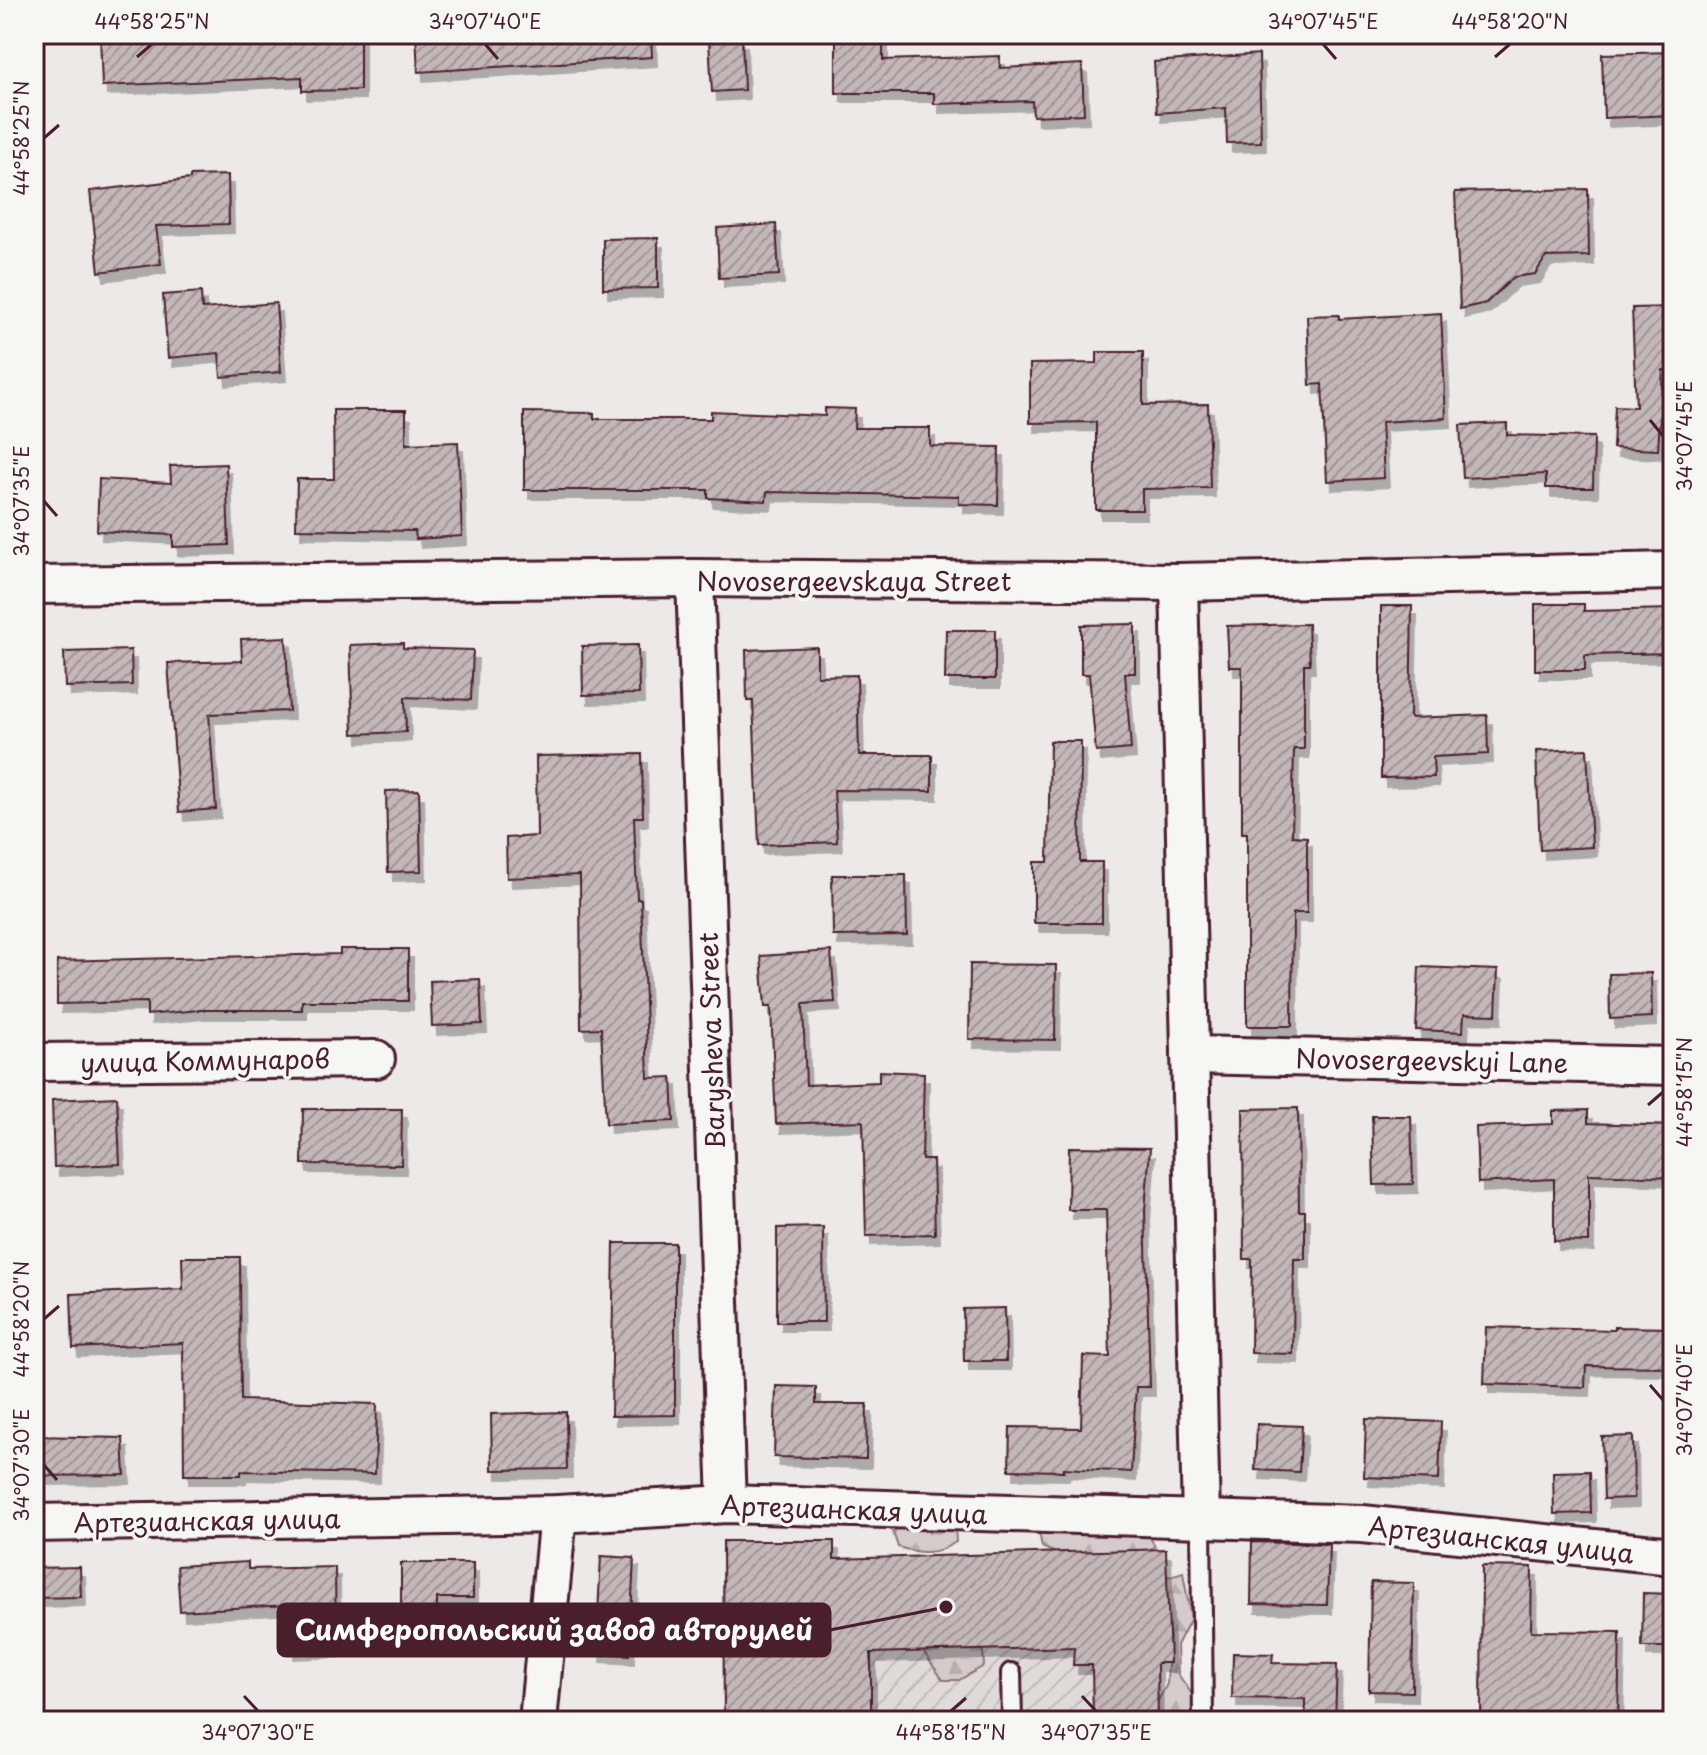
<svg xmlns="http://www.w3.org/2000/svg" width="1707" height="1755" viewBox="0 0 1707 1755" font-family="'Playpen Sans',sans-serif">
<defs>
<pattern id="industrial-furrows" width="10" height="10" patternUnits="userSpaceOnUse" patternTransform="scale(2)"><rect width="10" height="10" fill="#e0dad8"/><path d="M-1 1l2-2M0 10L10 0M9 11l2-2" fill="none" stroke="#c2bbba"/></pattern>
<pattern id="forest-firs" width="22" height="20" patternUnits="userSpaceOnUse" patternTransform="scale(2)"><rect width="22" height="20" fill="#d4cbca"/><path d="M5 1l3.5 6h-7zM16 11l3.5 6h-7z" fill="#b8aeae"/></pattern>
<pattern id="building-hatch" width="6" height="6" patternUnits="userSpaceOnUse" patternTransform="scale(2)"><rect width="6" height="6" fill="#c4b7b7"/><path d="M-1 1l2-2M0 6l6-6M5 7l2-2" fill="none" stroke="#a19495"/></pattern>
<filter id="shadow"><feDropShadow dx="5" dy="9" stdDeviation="0" flood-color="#0004"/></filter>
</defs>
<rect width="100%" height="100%" fill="#ece9e6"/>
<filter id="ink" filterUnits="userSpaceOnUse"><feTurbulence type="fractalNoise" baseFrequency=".0125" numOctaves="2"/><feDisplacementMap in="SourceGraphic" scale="16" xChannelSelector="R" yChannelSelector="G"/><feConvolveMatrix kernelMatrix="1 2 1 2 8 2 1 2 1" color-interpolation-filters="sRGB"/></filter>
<g filter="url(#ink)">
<polygon fill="url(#industrial-furrows)" points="723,1541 834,1541 835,1559 1166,1549 1170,1663 1157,1663 1158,1721 724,1721"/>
<g fill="url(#forest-firs)" stroke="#8f757a" stroke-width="2">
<path d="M906,1522L955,1527L956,1542C936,1555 920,1554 898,1547L893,1532Z"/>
<polygon points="1039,1532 1147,1532 1155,1546 1142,1554 1069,1559 1042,1547"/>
<polygon points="1183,1572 1191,1618 1177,1645 1178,1674 1196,1700 1197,1721 1147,1721 1167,1684 1170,1636 1160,1608 1164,1578"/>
<polygon points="974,1637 983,1651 984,1666 959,1680 943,1680 918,1644"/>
</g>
<g fill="url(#building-hatch)" stroke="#4a1f2b" stroke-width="2" filter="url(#shadow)">
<polygon points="100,34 360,34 360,90 302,91 302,77 102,86"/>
<polygon points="416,34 651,34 652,57 418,72"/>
<polygon points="836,34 883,34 883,60 1000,56 1000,68 1082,64 1084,114 1033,116 1032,101 934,104 934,93 836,93"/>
<polygon points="742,38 744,90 712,92 709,40"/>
<polygon points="1672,52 1673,115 1604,118 1602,54"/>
<polygon points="1259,54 1261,142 1227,143 1226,108 1157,113 1154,62"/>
<polygon points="228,175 229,224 156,226 161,264 99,272 90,191 190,179 190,176"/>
<polygon points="1588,189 1589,256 1546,257 1535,274 1514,277 1486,303 1460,309 1455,192"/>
<polygon points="776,224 779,275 719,278 717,228"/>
<polygon points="658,238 658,288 603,289 603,239"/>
<polygon points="201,292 202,309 276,303 281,372 221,377 219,353 168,358 163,295"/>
<polygon points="1672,307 1673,370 1663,370 1658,450 1613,448 1615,406 1636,407 1632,308"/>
<polygon points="1441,313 1446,418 1381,422 1384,478 1327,481 1322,384 1310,385 1307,316 1339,315 1339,319"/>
<polygon points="1097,352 1143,352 1143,405 1208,404 1210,488 1142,489 1142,510 1096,510 1096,422 1030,423 1030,364 1097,363"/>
<polygon points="825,408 855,409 854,428 930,428 930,446 999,447 998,505 959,504 959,496 767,492 766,501 708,498 708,490 524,490 524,412 594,413 594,419 711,419 711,411 825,416"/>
<polygon points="333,410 406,410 406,444 458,442 462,536 416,539 415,531 296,529 297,479 334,479"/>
<polygon points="1507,423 1507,435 1594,437 1593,488 1546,488 1546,474 1463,478 1460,425"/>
<polygon points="226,464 229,545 173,547 173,535 97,531 99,479 171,483 170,466"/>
<polygon points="1535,604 1584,604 1584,611 1673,609 1673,653 1585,655 1585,670 1535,670"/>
<polygon points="1381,606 1412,606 1410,718 1487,715 1488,754 1433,757 1434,777 1381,778"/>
<polygon points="1135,624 1135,673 1125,673 1131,749 1096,752 1089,674 1081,674 1081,625"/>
<polygon points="1308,624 1310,664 1304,664 1304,749 1294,749 1292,836 1307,837 1307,913 1293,913 1292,1026 1247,1026 1247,833 1242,833 1242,667 1229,667 1227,626"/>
<polygon points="946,630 995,630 995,679 945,679"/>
<polygon points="286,637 289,711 209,714 216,809 179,812 168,663 242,661 241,639"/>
<polygon points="403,643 403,648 473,650 471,700 405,697 406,732 353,734 350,645"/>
<polygon points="638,645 639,694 583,695 582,646"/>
<polygon points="817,647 817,676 857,675 859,755 932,755 932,791 834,790 837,842 759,845 753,701 747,701 746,650"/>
<polygon points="131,650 132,685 65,687 64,652"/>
<polygon points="1050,741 1081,741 1080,862 1102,862 1102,923 1034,923 1034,862 1048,862"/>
<polygon points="1587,749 1592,847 1540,850 1536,751"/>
<polygon points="642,754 643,817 634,817 637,899 641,899 648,1078 672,1077 674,1121 606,1124 601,1028 581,1029 580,875 507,878 506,838 537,836 536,756"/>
<polygon points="419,790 421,871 388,872 386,791"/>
<polygon points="832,875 906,875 907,935 833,936"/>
<polygon points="340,949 408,949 408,1001 302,1001 302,1010 199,1010 147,1015 147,1002 57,1004 57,961 340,954"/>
<polygon points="831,951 835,1002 803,1004 806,1085 879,1082 879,1071 924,1073 922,1160 933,1160 935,1234 866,1236 863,1121 776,1124 771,1007 765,1007 761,956"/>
<polygon points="970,964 1056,965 1055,1040 969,1039"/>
<polygon points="1419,967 1498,970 1496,1015 1464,1014 1463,1032 1416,1030"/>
<polygon points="1651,973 1652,1017 1610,1019 1609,974"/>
<polygon points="480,979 482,1024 432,1026 430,981"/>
<polygon points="117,1097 120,1164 54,1167 52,1100"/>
<polygon points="1298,1108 1299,1211 1305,1211 1305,1259 1294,1259 1293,1354 1251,1353 1252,1259 1244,1259 1243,1109"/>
<polygon points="303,1109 402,1109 401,1165 302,1164"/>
<polygon points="1588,1110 1588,1123 1673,1126 1673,1177 1589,1174 1589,1242 1554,1241 1554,1179 1478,1183 1476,1127 1553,1124 1553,1111"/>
<polygon points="1372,1116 1411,1116 1413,1184 1374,1185"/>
<polygon points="1069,1147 1150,1148 1145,1211 1150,1387 1136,1387 1131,1472 1064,1468 1064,1471 1009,1470 1010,1427 1081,1428 1083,1356 1110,1357 1106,1210 1068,1210"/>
<polygon points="823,1227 824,1322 777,1322 777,1228"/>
<polygon points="614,1243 675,1243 675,1415 611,1416"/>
<polygon points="182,1257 240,1257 241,1400 377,1404 375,1474 241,1471 241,1475 184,1475 183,1343 73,1348 71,1294 183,1289"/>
<polygon points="1005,1308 1006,1361 964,1361 963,1309"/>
<polygon points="1486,1327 1614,1330 1614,1327 1673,1328 1673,1367 1586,1366 1585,1387 1484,1384"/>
<polygon points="776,1386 816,1387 816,1404 867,1404 866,1459 774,1457"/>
<polygon points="566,1412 567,1469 492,1470 491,1414"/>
<polygon points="1366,1419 1441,1422 1439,1480 1364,1477"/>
<polygon points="1257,1424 1302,1426 1299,1472 1255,1470"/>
<polygon points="34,1436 123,1438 125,1475 34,1476"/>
<polygon points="1633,1436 1634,1498 1604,1499 1602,1437"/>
<polygon points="1590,1471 1591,1513 1554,1514 1553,1472"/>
<polygon points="723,1541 834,1541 834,1559 1166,1549 1170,1663 1157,1663 1158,1721 1093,1721 1092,1665 1073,1665 1074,1647 871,1653 871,1721 724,1721"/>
<polygon points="1252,1542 1329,1544 1327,1605 1251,1604"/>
<polygon points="601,1556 634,1558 629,1655 596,1653"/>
<polygon points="248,1562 248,1569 335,1567 336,1648 289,1650 288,1605 180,1611 177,1566"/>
<polygon points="401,1563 473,1563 473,1598 437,1598 437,1615 401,1615"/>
<polygon points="1482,1566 1532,1567 1531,1631 1620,1632 1618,1721 1481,1721"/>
<polygon points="80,1567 81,1597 35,1598 35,1568"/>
<polygon points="1371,1582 1414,1583 1412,1692 1369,1691"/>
<polygon points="1643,1593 1673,1594 1673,1647 1642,1647"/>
<polygon points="1233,1653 1273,1654 1272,1663 1337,1664 1335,1721 1305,1721 1305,1699 1232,1698"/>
</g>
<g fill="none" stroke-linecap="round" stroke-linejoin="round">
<g stroke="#4a1f2b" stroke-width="24">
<g id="service">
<polyline points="1201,1520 1203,1721"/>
<polyline points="1011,1673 1012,1721"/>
</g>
</g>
<g stroke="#4a1f2b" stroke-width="42">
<g id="minor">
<polyline points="695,578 727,1504"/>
<polyline points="1179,582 1201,1520"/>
<polyline points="34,585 695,578 1179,582 1673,571"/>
<polyline points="1190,1055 1673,1066"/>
<polyline points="34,1062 376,1059"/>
<polyline points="34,1523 558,1514 727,1504 1362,1524 1673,1556"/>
<polyline points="538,1721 558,1514"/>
</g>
</g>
<use href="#service" stroke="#f6f6f2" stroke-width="18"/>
<use href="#minor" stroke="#f6f6f2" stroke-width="36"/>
</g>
</g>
<path fill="none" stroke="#4a1f2b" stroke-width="3" d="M485,44L498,59M1323,44L1336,59M137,57L152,44M1495,57L1510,44M44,138L59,125M1650,420L1663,436M44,501L57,516M1648,1105L1663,1092M44,1319L59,1306M1650,1385L1663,1400M44,1465L57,1480M244,1696L258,1711M1082,1696L1096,1711M951,1711L966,1698"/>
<g text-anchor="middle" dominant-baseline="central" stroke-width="7" stroke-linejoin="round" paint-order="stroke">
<g font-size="26" fill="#4a1f2b" stroke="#f6f6f2">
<text x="854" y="580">Novosergeevskaya Street</text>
<text transform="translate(711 1041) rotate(-92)">Barysheva Street</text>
<text transform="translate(205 1060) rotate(-1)">улица Коммунаров</text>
<text transform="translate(1432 1060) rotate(1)">Novosergeevskyi Lane</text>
<text transform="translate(854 1509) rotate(2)">Артезианская улица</text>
<text transform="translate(207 1520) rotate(-1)">Артезианская улица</text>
<text transform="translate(1501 1539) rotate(6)">Артезианская улица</text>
</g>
</g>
<path fill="none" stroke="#4a1f2b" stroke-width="3" d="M946 1607L830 1630"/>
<circle fill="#4a1f2b" stroke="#f6f6f2" stroke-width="3" cx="946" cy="1607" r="8"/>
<rect fill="#4a1f2b" stroke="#4a1f2b" stroke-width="3" x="278" y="1604" width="552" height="52" rx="8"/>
<g font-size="28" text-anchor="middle" font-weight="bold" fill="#fff">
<text x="554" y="1640">Симферопольский завод авторулей</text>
</g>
<rect width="1707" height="1755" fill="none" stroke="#f6f6f2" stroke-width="88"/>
<rect x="44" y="44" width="1619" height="1667" fill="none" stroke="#4a1f2b" stroke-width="3"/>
<g font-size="20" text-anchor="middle" fill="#4a1f2b">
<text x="152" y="29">44°58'25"N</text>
<text x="485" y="29">34°07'40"E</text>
<text x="1323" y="29">34°07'45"E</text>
<text x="1510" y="29">44°58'20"N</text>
<text transform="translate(22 138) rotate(-90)" y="7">44°58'25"N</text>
<text transform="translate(1685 436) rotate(-90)" y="7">34°07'45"E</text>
<text transform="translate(22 501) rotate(-90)" y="7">34°07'35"E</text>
<text transform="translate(1685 1092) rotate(-90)" y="7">44°58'15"N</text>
<text transform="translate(22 1319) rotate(-90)" y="7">44°58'20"N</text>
<text transform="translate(1685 1400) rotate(-90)" y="7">34°07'40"E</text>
<text transform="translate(22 1465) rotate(-90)" y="7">34°07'30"E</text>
<text x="258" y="1740">34°07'30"E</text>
<text x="951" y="1740">44°58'15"N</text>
<text x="1096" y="1740">34°07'35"E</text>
</g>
</svg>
